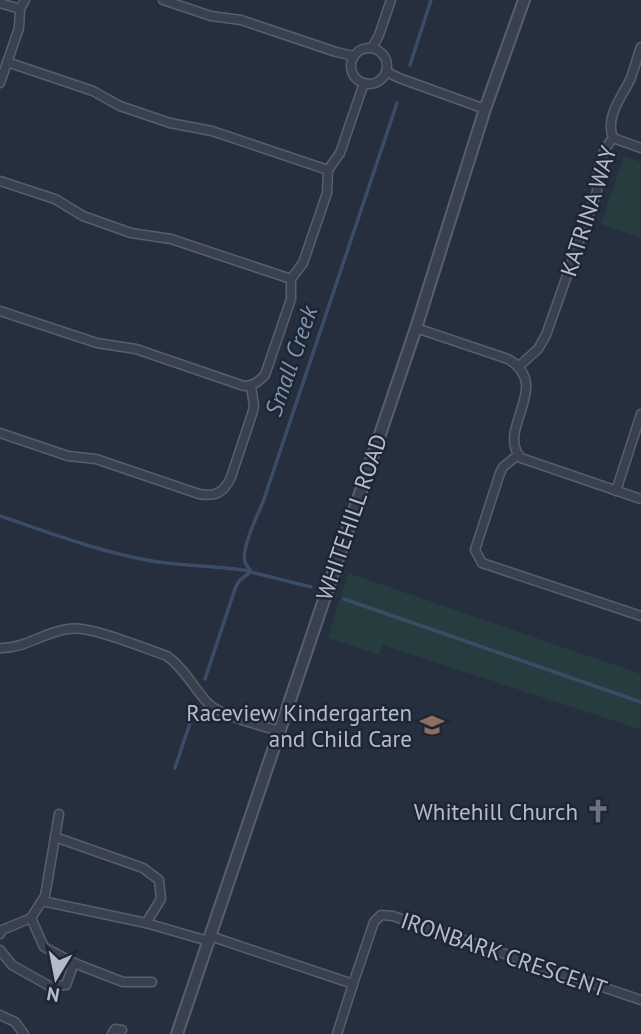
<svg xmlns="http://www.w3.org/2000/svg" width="641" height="1034" viewBox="0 0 641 1034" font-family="'PT Sans',sans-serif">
<rect width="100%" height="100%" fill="#252f3e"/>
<g fill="#273c3f">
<polygon points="624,156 641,162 641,238 601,224"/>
<polygon points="348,573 641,674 641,730 383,645 379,655 328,638"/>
</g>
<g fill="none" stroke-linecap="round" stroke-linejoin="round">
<g stroke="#3a4d66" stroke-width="3.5">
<polyline points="410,65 431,0"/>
<path d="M0,516C50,533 100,552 152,561C184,566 217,566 250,571"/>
<path d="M311,587L251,572C249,568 246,565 245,562C241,548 258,514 263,502L397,103"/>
<polyline points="344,599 641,702"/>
<polyline points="205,679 236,586 240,580 249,573"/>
<polyline points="175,768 190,723"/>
</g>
<g stroke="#575f6c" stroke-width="11">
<g id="minor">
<polyline points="163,0 211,16 241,20 336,52 354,56"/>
<polyline points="0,3 20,9"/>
<circle cx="369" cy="66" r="18"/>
<polyline points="372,48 379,35 391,0"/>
<polyline points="7,62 93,91 120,106 170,123 212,131 328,170"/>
<polyline points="387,72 399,78 485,109"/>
<polyline points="0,83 19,28 20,9 25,0"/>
<polyline points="613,138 641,148"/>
<polyline points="0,181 55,199 83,216 131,233 171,239 291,279"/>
<path d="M0,311L97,343L136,349L244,386C253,386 258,382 265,375L291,299V279L303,263L327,193L328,170L340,153L364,83"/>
<path d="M416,328L508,359C554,386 495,429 521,458L641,499"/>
<path d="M518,367L538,349L546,335L597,191C598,169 598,156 613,138C605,117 621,98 630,80C634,70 637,58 641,47"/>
<path d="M0,433L68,456L96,459L199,494C217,497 224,492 231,477L253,411L254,406L251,386"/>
<polyline points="518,455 503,467 500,473 475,550 482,563 641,616"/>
<polyline points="616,491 641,414"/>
<path d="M0,648C24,649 44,632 68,629C90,625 143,648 167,656C184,668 193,687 207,702C219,716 260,725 279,731"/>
<polyline points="55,837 143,868 159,880 161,899 146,923"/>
<polyline points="42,901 146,923 208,941"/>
<polyline points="31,918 44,947 74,963 123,982 152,982"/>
<polyline points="0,934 2,930 31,918 45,896 59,814"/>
<polyline points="210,936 353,984 374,922 381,915 393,916 641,1000"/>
<polyline points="0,950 12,965 51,987 66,985 74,963"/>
<polyline points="0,1015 15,1022 24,1034"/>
<polyline points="112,1034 115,1029 122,1030"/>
<polyline points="337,1034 353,984"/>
</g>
</g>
<g stroke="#575f6c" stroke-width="14">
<polyline id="tertiary" points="177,1034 416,328 485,109 524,0"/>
</g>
<use href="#minor" stroke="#39414e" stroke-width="8"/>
<use href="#tertiary" stroke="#39414e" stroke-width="10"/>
</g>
<defs>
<g id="school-bare" transform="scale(1.89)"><path d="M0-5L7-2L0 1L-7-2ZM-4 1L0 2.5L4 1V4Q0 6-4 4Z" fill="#8d6e63" stroke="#1e2633" stroke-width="2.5" paint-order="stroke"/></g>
<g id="church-bare" transform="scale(1.89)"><path d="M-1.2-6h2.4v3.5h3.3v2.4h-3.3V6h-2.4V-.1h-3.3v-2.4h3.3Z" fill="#6b7280" stroke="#1e2633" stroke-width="2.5" paint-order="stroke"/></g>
</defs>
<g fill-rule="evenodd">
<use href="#school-bare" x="432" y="725"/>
<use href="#church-bare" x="598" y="811"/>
</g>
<g text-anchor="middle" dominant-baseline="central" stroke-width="5" stroke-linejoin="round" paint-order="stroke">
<g font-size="23" fill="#b5bcc9" stroke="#1e2633">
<text transform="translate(588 211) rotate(-72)">KATRINA WAY</text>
<text transform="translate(351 517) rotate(-71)">WHITEHILL ROAD</text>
<text transform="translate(504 954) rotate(19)">IRONBARK CRESCENT</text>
</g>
<g font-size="23" fill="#b5bcc9" stroke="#1e2633" text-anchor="end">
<text x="412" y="712">Raceview Kindergarten<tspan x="412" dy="26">and Child Care</tspan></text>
<text x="578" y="811">Whitehill Church</text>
</g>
<g font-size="24" font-style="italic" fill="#7c93b0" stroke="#1e2633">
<text transform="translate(291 361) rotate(-71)">Small Creek</text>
</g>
</g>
<g transform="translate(56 978) rotate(190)" stroke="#1e2633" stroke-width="5" paint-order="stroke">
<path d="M0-5L12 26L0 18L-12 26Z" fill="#b5bcc9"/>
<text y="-10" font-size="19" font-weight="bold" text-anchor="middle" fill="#b5bcc9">N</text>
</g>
</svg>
